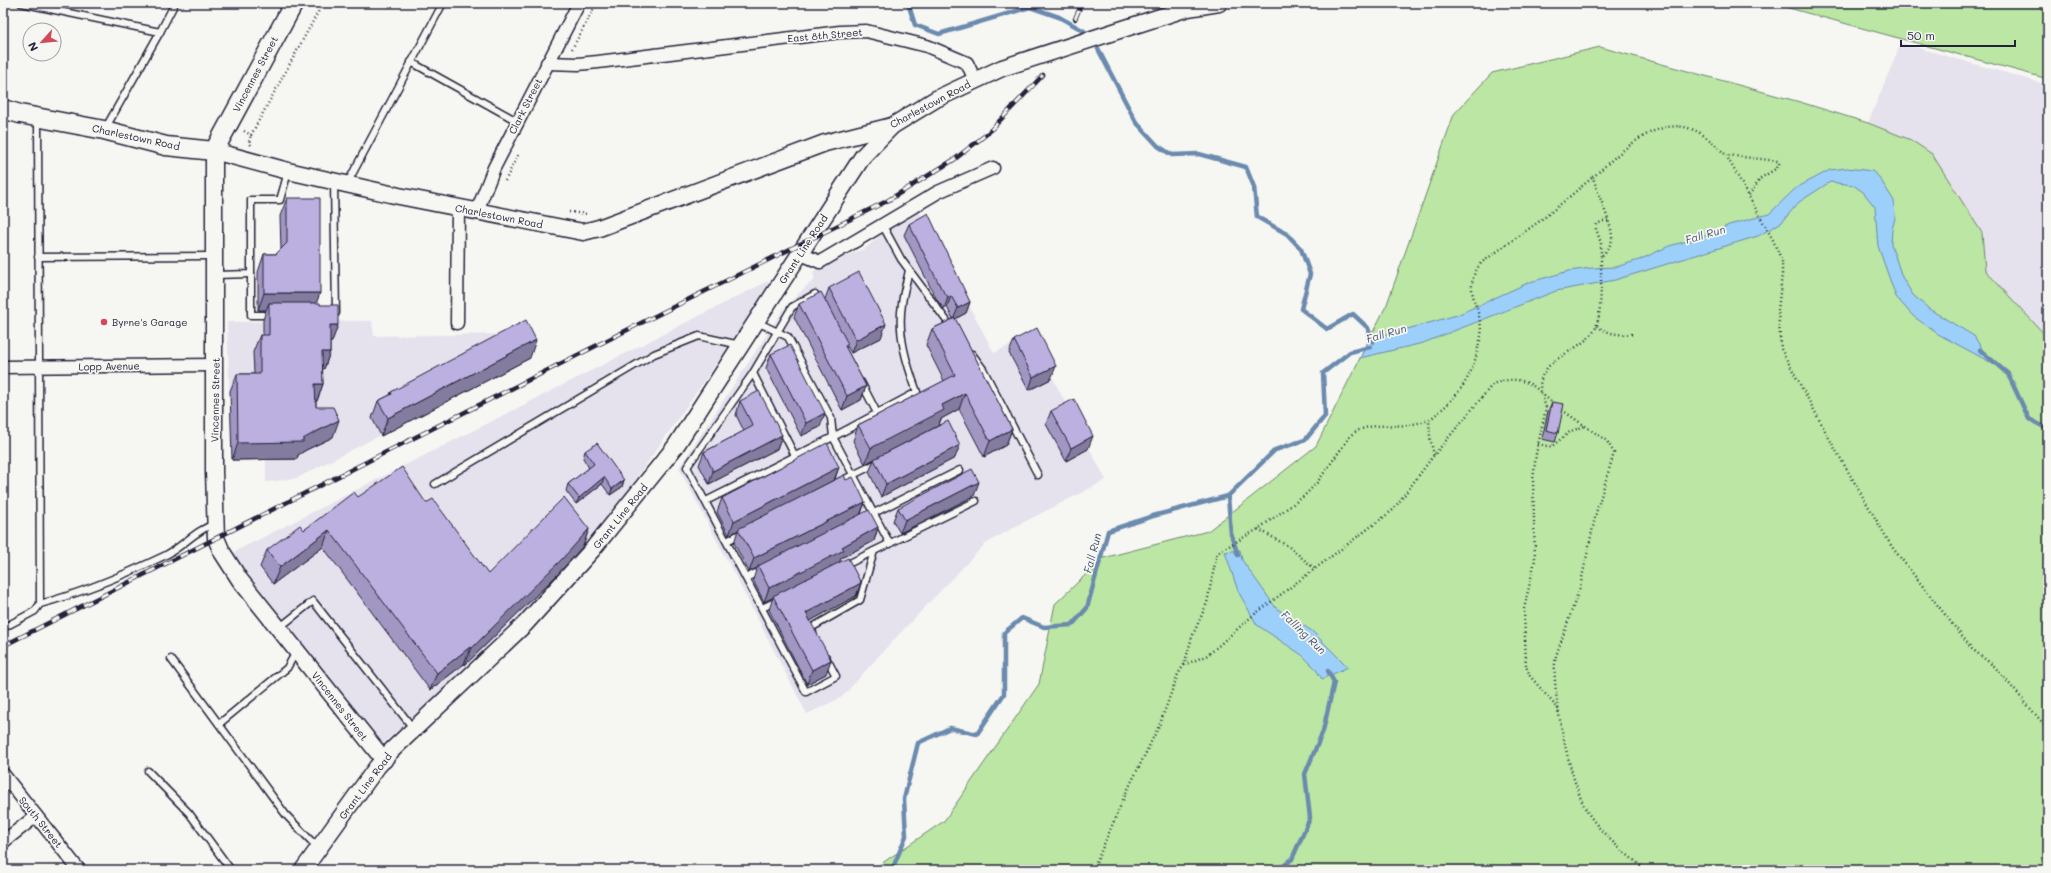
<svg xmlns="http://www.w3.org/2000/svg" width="2051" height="873" viewBox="0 0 2051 873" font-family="Mali,sans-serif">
<rect width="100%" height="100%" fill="#f6f6f2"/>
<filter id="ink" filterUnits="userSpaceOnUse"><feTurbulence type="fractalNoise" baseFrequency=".025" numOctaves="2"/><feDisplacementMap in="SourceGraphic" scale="8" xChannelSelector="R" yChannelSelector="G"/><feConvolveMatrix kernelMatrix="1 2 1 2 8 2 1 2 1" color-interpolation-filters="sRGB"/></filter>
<g filter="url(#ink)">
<g fill="#e5e1ed">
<polygon points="1901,43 2048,85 2048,338 1985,270 1982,233 1911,140 1868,123"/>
<polygon points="918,209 994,353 1030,335 1106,480 1014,527 985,544 884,650 842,697 807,714 679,468 785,307 808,285 815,280 813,273 817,267 866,248 895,223"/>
<polygon points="778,276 591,543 464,673 381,745 232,553"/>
<polygon points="372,321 374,336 517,334 530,358 297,478 266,482 266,459 232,460 227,322"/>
</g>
<g fill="#bbe6a3" stroke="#6e846f">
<polygon points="1785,3 2048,3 2048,79 1785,7"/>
<polygon points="1600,47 1800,102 1868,123 1911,140 1932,154 1982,233 1985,270 2048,338 2048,870 872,870 944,821 1039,684 1055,604 1103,558 1208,531 1316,446 1387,304 1454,114 1492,73"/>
</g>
<g fill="#9cd0fa" stroke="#6b8aae">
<polygon points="1847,168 1872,171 1879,177 1894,201 1895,218 1892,230 1891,244 1902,277 1913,295 1929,309 1974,336 1990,362 1938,334 1913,316 1896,297 1878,246 1875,207 1863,192 1853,185 1830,182 1799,202 1782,222 1758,236 1615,280 1556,291 1423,343 1360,358 1370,338 1404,330 1457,315 1530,282 1569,271 1592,268 1616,267 1639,260 1669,246 1703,237 1729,225 1769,214 1796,188 1830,170"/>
<polygon points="1240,550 1242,560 1276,608 1312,631 1348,667 1322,679 1315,668 1302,655 1257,625 1238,591 1225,552"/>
</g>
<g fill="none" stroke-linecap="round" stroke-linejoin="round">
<g stroke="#6b8aae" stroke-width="4.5">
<polyline points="908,3 915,25 939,34 1030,7 1059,17 1084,31"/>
<polyline points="1098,49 1136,122 1158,146 1172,155 1199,154 1246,167 1254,187 1257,217 1287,234 1301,249 1310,274 1301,309 1327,329 1353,314 1368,328 1373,342"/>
<polyline points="1980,350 2008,374 2029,419 2048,429"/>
<polyline points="1228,496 1231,534 1238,555"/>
<polyline points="892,870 906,836 904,799 918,743 950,728 977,734 1004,694 1004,633 1022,618 1044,627 1072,625 1087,608 1108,531 1153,516 1228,496 1275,450 1305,440 1325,416 1323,373 1350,352 1370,347"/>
<polyline points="1279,870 1292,859 1310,818 1305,774 1323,731 1334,682 1328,671"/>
</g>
<g stroke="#22223b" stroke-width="9">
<g id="lane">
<polyline points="21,3 160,32 175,3"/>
<polyline points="411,62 517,121"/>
<polyline points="105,129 160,32"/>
<polyline points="334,182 336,313"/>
<polyline points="347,184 443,3"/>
<polyline points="883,226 901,259 952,328"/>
<polyline points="38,257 213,256"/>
<polyline points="251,274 251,315 271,315"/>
<polyline points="215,275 251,274 251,200 280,200 288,172"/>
<polyline points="972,354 983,369 1038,475"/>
<polyline points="753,373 687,467 806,692 836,676 826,657"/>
<polyline points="861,382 877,413"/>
<polyline points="795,456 753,373 792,307 815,294 819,301"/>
<polyline points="839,482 879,462"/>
<polyline points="435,484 654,354 699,336 740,345"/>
<polyline points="706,501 833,437 831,418 788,337 757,322"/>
<polyline points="870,515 960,470"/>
<polyline points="727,541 742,533"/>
<path d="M890,544L833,437L917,392C907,365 897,334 902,304C903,293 907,281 909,270"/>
<polyline points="844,566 874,551"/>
<polyline points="746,578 762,570"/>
<path d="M40,604C82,593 124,575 164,556C183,547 195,530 215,524"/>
<polyline points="762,608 777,601"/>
<polyline points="3,628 35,611 40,604 38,118"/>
<polyline points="279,628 313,601 413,728"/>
<polyline points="813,633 811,628 860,600 874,551 976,501"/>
<polyline points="171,659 286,815 317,847"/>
<polyline points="219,724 287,668 296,652"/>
<polyline points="148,771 189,813 231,870"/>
<polyline points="3,789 10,783"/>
</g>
</g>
<g stroke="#22223b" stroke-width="15">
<g id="street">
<polyline points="547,63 578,64 598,62 840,32 866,31 927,46 967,63 975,80"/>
<polyline points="477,211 494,168 579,3"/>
<polyline points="801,254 820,262 938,192 993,168"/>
<polyline points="457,323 458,207"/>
<polyline points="3,367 215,365"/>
<polyline points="3,774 79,870"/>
<polyline points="3,842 36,816"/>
</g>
</g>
<g stroke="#22223b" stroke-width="19">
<g id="secondary">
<polyline points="384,760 240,580 222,552 216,538 214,471 214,151 288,171 399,196 583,232 599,228 825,143 892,126 936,99 1002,68 1188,8 1219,3"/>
<polyline points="303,870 377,767 392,750 525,624 592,550 675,447 863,156 892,126"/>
</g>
</g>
<g stroke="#22223b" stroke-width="21">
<polyline id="primary" points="3,109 20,114 104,130 166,146 214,151 294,3"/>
</g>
<g stroke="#22223b" stroke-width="2.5" stroke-dasharray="1 3" stroke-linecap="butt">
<polyline points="572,49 597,3"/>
<polyline points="244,131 251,135 323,3"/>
<polyline points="251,145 249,142 251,135"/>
<polyline points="505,181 518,155"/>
<polyline points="1749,195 1761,178 1777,168 1779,164 1778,161 1726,155 1773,240 1782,261 1782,274 1778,311 1781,349 1835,449 1892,547 1972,649 1994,666 2048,729"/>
<polyline points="569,212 587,214"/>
<path d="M1608,221H1603L1597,224L1596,229L1601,243V257C1605,252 1611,246 1612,239C1614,229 1596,190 1593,177C1619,154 1656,114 1694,130C1706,135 1717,147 1726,155"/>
<path d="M1597,326C1610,335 1620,335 1635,334"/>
<polyline points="1541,393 1553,403"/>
<polyline points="1542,395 1546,408 1536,454 1533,480 1535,560 1524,609 1526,666 1530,676 1559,710"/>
<path d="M1562,410L1607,441L1614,453L1596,513L1580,587L1556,656C1549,685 1571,787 1588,813C1603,836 1625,853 1646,870"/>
<polyline points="1538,444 1551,447 1571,431 1585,426"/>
<path d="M1434,455L1430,438L1429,420C1454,401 1472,380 1478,348C1479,343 1482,336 1481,330C1480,303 1461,289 1481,263L1544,218L1593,177"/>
<polyline points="1258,529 1288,546 1315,569"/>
<path d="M1184,665L1208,655L1251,617L1393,510L1434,455L1493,384C1510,377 1528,378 1541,393C1533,357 1585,353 1596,327C1602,313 1601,274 1601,257"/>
<path d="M1093,870L1126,793L1159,726L1178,674L1184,665L1192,637L1207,603L1217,553L1258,529L1303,497L1316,484L1351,435C1367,422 1388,427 1408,425C1415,424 1422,422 1429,420"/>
</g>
<use href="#lane" stroke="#f6f6f2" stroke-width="6"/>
<use href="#street" stroke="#f6f6f2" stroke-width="12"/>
<use href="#secondary" stroke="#f6f6f2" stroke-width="16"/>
<use href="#primary" stroke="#f6f6f2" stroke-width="18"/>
<g stroke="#22223b" stroke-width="4.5">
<g id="rail">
<polyline points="1075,19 1082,3"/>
<polyline points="3,646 641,323 887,201 955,159 988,133 1043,75"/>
</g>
</g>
<use href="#rail" stroke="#f6f6f2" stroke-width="3" stroke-dasharray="9" stroke-linecap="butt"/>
</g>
<g fill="#a297c2" stroke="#22223b">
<polygon points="287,198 316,303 320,305 332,342 330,342 330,352 324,369 322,369 323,384 317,401 316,401 316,407 333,437 306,450 298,455 297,459 232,460 230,391 237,374 254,374 253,352 260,335 263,335 263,320 266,310 258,310 258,272 264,254 276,254 281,250 280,216"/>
<polygon points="909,224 970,302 966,313 955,319 1012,429 1006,445 984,457 959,409 941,419 939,425 955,458 881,497 869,472 874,460 865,464 853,441 858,425 944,381 926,345 932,329 953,319 947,307 944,309 937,300 904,235"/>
<polygon points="829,288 881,338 851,353 847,346 846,348 866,386 861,400 842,410 794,317 799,304 825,299"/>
<polygon points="1014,340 1051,379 1029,390 1009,353"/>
<polygon points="771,354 820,427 801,436 766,368"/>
<polygon points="530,358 381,436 372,418 378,401 390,395 391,392"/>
<polygon points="740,401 782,435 777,449 709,484 699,465 704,452 744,431 736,415"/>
<polygon points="1552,402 1558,433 1555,442 1542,439 1548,411"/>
<polygon points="1051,411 1088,449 1066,461 1046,424"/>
<polygon points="585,451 624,480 622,487 610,495 602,484 576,504 566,491 568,484 589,468 583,458"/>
<polygon points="839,467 835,479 846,480 865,502 861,514 878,527 874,541 841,558 839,563 861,583 856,596 810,621 826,674 807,684 769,610 773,597 764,602 753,580 757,567 749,572 734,543 738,530 729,535 717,512 722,498"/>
<polygon points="974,496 900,533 893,521 898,508"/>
<polygon points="358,497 488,574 589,529 583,546 558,574 465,665 464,664 430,690 323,547 273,584 260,567 267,550 304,530"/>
</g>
<g fill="#847b9e" stroke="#22223b">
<polygon points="264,293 320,293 314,310 269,303 266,310 258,310"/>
<polygon points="951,296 947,307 944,309 948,297"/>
<polygon points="970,302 966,313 953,320 958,308"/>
<polygon points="886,324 881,338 851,353 856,340"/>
<polygon points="330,325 338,325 332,342 324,342"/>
<polygon points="536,340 530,358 381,436 388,418"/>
<polygon points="322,352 330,352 324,369 316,369"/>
<polygon points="1056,366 1051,379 1029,390 1033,377"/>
<polygon points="315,384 323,384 317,401 309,401"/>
<polygon points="866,386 861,400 842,410 847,396"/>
<polygon points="965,393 959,409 941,419 938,426 865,464 871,448 942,405"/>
<polygon points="825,413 820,427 801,436 806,423"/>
<polygon points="339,420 333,437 306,450 298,455 297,459 232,460 238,443 312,434"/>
<polygon points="1012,429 1006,445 984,457 990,441"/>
<polygon points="782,435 777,449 709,484 713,471"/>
<polygon points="1093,436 1088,449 1066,461 1071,448"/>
<polygon points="960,445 955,458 881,497 886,484"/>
<polygon points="839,467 834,480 729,535 734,521"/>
<polygon points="604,477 602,484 576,504 579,498"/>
<polygon points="624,480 622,487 610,495 612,489"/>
<polygon points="979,482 974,496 900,533 905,520"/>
<polygon points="865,502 860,515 749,572 754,558"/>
<polygon points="878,527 874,541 841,558 839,564 764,602 769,588 842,547"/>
<polygon points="589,529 583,546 558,574 465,665 472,648"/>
<polygon points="329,530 323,547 273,584 280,567"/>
<polygon points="861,583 856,596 801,626 806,613"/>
<polygon points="470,647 464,664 430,690 437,673"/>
<polygon points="831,660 826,674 807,684 812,670"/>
</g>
<g fill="#bcb0e1" stroke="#22223b">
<polygon points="287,198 320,198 320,293 264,293 264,254 276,254 287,243"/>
<polygon points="928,213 970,302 958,308 951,296 948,297 941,288 909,224"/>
<polygon points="859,272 886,324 856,340 829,288"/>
<polygon points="821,292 848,344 845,346 866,386 847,396 799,304"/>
<polygon points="269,303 320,303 320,305 338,305 338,325 330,325 330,352 322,352 323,384 315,384 316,407 333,407 339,420 312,434 303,439 303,442 238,443 237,374 260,374 260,335 269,335"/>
<polygon points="955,318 1012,429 990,441 965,393 942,405 944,410 871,448 858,425 955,375 932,329"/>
<polygon points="526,320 536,340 388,418 378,401 392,394 391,392"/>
<polygon points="1037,328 1056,366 1033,377 1014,340"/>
<polygon points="790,345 825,413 806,423 771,354"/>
<polygon points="759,391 782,435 713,471 704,452 753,426 740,401"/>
<polygon points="1074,399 1093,436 1071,448 1051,411"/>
<polygon points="1552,402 1564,404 1558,433 1546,430"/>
<polygon points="948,421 960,445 886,484 874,459"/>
<polygon points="597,443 624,480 612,489 604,477 579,498 568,484 594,464 585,451"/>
<polygon points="827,443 839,467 734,521 722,498"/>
<polygon points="402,467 426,503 433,499 488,574 564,497 589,529 564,557 472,648 470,647 437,673 329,530 280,567 267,550 300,525 304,530 354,492 358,497"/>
<polygon points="972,469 979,482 905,520 898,508"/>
<polygon points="844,475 846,480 853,477 865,502 754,558 738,529"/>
<polygon points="869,510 878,527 842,547 844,550 769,588 758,566"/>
<polygon points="848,558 861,583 806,613 831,660 812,670 773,596"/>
</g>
</g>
<circle fill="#d1495b" stroke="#f6f6f2" stroke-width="1.5" cx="104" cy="322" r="4"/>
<g text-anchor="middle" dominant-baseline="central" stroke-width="3.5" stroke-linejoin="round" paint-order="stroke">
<g font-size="10" fill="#22223b" stroke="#f6f6f2">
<text transform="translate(825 35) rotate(-5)">East 8th Street</text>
<text transform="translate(255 74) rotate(-62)">Vincennes Street</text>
<text transform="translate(930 104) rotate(-28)">Charlestown Road</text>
<text transform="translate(525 106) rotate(-63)">Clark Street</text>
<text transform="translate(136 137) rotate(12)">Charlestown Road</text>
<text transform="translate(499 216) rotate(11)">Charlestown Road</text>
<text transform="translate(803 249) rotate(-57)">Grant Line Road</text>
<text transform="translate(109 366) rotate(-1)">Lopp Avenue</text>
<text transform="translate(215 400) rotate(-89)">Vincennes Street</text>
<text transform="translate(620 516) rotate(-51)">Grant Line Road</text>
<text transform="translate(340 706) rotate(52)">Vincennes Street</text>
<text transform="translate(365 786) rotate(-53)">Grant Line Road</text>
<text transform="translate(41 822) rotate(51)">South Street</text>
</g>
<g font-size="10" fill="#22223b" stroke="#f6f6f2" text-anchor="start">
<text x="112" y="322">Byrne's Garage</text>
</g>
<g font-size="11" font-style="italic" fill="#475674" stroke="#f6f6f2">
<text transform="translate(1705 234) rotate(-16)">Fall Run</text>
<text transform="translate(1386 333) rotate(-16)">Fall Run</text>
<text transform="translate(1092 553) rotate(-75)">Fall Run</text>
<text transform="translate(1304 632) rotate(44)">Falling Run</text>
</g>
</g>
<rect width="2051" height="873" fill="none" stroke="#f6f6f2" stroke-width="16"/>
<rect x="8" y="8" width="2035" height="857" fill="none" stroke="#22223b" stroke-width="1.5" filter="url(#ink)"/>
<g transform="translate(42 42) rotate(243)"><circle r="19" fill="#f6f6f2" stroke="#a1a1a9"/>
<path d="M0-3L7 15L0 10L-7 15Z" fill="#d1495b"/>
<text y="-6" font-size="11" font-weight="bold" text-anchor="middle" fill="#22223b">N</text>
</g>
<path d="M1901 40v6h114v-6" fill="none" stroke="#22223b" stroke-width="2"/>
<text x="1907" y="40" font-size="12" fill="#22223b" stroke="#f6f6f2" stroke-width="3" paint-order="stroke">50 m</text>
</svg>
